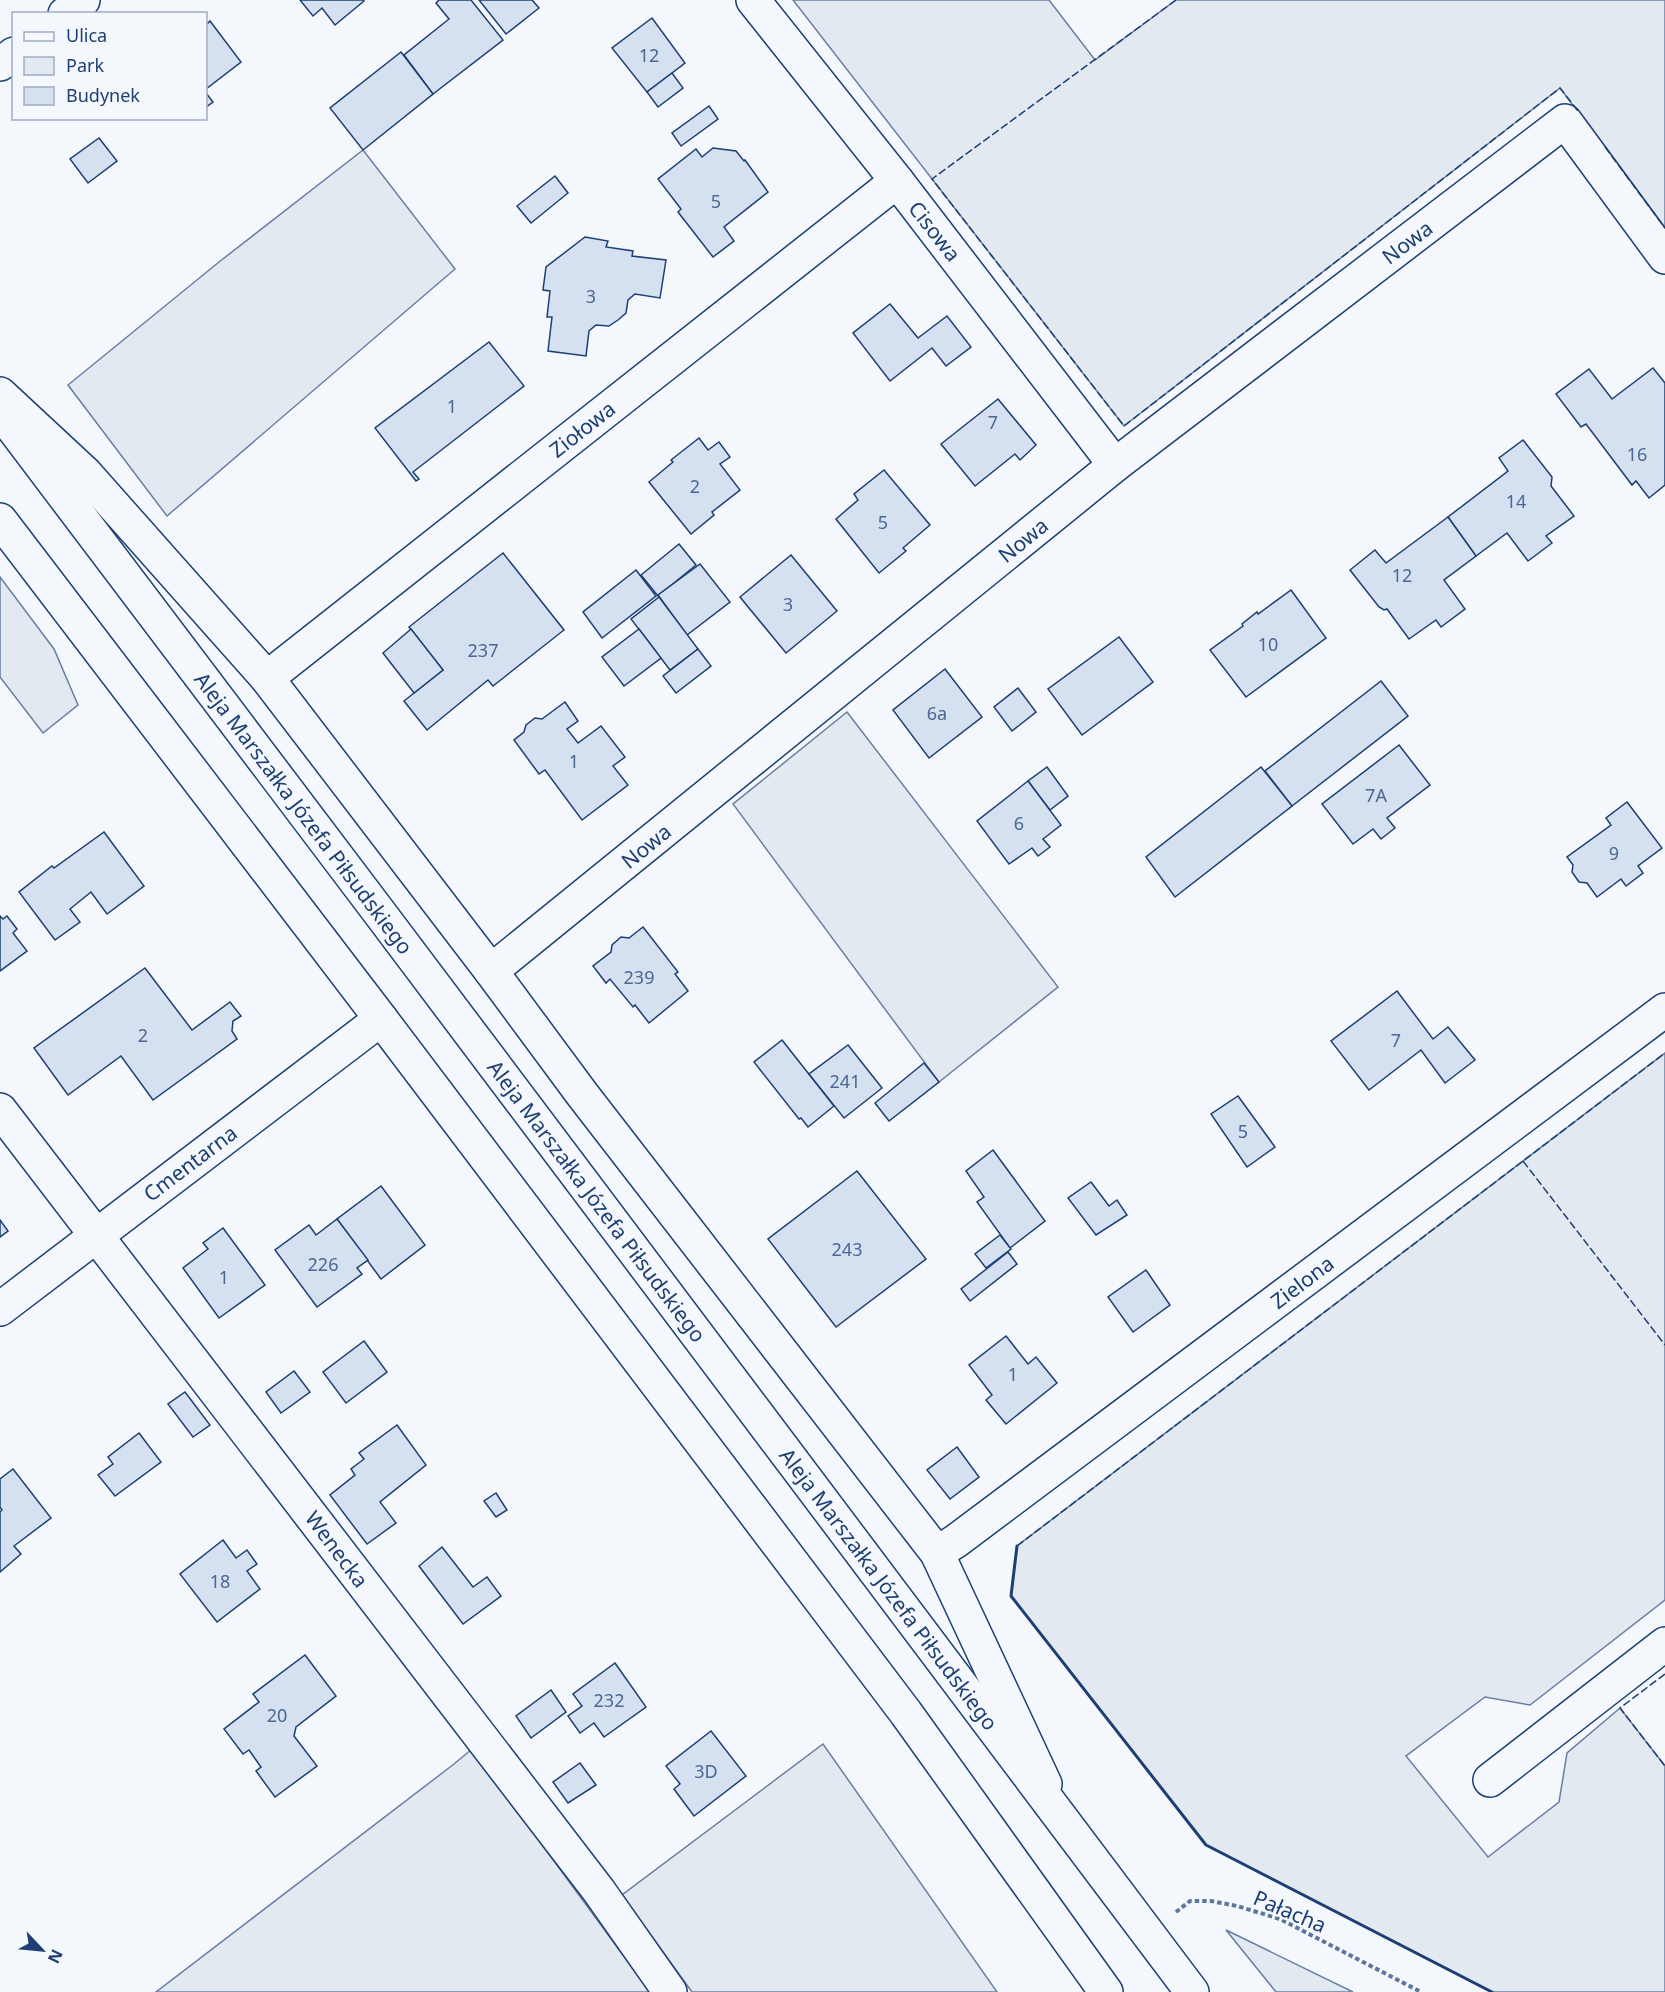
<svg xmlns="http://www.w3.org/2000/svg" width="1665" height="1992" viewBox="0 0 1665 1992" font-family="'Noto Sans',sans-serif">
<rect width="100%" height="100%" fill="#f4f7fb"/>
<g fill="#e3e9f0" stroke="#687fa3" stroke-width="1.5">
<polygon points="793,0 1049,0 1095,60 1176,0 1665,0 1665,228 1560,88 1124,426"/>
<polygon points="363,150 455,269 167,516 68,385 219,262"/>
<polygon points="0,577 54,649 78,705 43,733 0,677"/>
<polygon points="847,712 1058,987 939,1082 733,804"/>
<polygon points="1665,1053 1665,1600 1530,1705 1485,1697 1406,1756 1488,1857 1559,1802 1567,1753 1620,1708 1665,1766 1665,1992 1492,1992 1206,1845 1011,1596 1017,1546"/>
<polygon points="823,1744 997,1992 692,1992 622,1895"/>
<polygon points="472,1749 650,1992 156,1992 454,1764"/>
<polygon points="1226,1930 1353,1992 1276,1992"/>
</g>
<g fill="#d5e0f0" stroke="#1d3f73" stroke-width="1.5">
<polygon points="300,0 363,0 364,1 335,25 322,8 313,16"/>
<polygon points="439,0 471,0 503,40 433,94 404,55 449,19 436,3"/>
<polygon points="479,0 532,0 539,8 506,34"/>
<polygon points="652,18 685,63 647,92 612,48"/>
<polygon points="210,21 241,62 206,89 206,25"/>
<polygon points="401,52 433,94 363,150 330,108"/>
<polygon points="672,73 683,88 658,107 647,92"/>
<polygon points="206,93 213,102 206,107"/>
<polygon points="709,106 718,119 681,146 672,133"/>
<polygon points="99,138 117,161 88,183 70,159"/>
<polygon points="713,148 736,151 744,161 745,160 768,192 724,227 734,241 713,257 678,212 681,209 658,179 696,149 702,157"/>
<polygon points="555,176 568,193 531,223 517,206"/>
<polygon points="585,237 608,241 606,247 633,251 632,256 666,260 660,298 635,294 628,300 626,313 618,320 609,326 596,325 589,331 586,356 548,351 552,317 547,317 550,291 543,290 546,267"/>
<polygon points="890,304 918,338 947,316 971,347 946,366 932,348 890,381 853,333"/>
<polygon points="489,342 524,386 413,472 419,479 416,481 375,428"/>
<polygon points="1653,368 1665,383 1665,485 1649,498 1636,481 1632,485 1586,424 1581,427 1556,394 1589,369 1612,399"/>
<polygon points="998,399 1036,445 1020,460 1015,454 975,486 941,444"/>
<polygon points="699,438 708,450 719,442 730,457 720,464 740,490 712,512 714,515 691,534 649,482 673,462 671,460"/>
<polygon points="1523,440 1552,477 1551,486 1574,516 1546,536 1552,543 1528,561 1507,533 1476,556 1448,517 1508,471 1499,458"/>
<polygon points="884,470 930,525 903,548 906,551 879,573 836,519 858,500 854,494"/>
<polygon points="1448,517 1476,556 1444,580 1465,609 1441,627 1436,620 1409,639 1387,609 1384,610 1379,607 1350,570 1375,550 1386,563"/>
<polygon points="679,544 696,565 658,596 641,575"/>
<polygon points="503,553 564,630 493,686 488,680 427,730 404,701 443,670 409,627"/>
<polygon points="791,555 837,611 786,653 740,597"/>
<polygon points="700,564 730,602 687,635 658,595"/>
<polygon points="636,570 656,596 602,638 583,612"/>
<polygon points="1291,590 1326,638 1246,697 1210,650 1243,626 1242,624 1257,612 1258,614"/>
<polygon points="659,597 698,649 670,670 631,619"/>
<polygon points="411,629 443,670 414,693 383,653"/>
<polygon points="639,629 661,658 624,686 602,657"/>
<polygon points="1119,637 1153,682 1082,735 1048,689"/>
<polygon points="698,649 711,666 676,693 663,676"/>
<polygon points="945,669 982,717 929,758 893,710"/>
<polygon points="1381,681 1408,716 1292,806 1265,771"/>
<polygon points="1018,688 1036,712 1012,731 994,707"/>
<polygon points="565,702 578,721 567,729 578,743 601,726 625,757 613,766 628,785 582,820 545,770 539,774 514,740 524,732 526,725 535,718 542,719"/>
<polygon points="1399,745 1430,785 1387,818 1395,828 1381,839 1373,829 1353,844 1322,804"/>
<polygon points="1047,767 1068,796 1050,810 1028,781"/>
<polygon points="1261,767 1292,806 1175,897 1146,857"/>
<polygon points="1028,781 1061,825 1043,839 1050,847 1038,856 1032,848 1009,864 977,821"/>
<polygon points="1627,802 1662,848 1638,866 1643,873 1626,886 1621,879 1597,897 1587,883 1579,882 1572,872 1573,865 1567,857 1611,825 1606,818"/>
<polygon points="104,832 144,886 107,914 91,892 70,909 80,922 55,940 19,892 52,866 54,868"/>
<polygon points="0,916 3,919 7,916 17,929 13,933 27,951 0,971"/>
<polygon points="643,927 678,972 675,974 688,991 649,1023 635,1005 633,1007 610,979 606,983 593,966 611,952 612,945 621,937 629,938"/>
<polygon points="145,968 192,1030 230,1002 241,1016 233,1021 232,1031 237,1039 153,1100 121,1056 68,1095 34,1048"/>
<polygon points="1397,991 1433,1039 1448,1027 1475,1060 1445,1083 1421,1050 1369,1090 1331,1041"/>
<polygon points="782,1040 834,1106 808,1127 801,1118 799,1119 754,1062"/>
<polygon points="848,1045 882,1088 844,1118 809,1074"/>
<polygon points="924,1063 939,1082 889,1121 875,1103"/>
<polygon points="1238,1096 1275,1147 1247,1167 1211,1114"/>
<polygon points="993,1150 1045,1221 1010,1248 977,1202 984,1197 966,1171"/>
<polygon points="857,1171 926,1259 836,1327 768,1239"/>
<polygon points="1091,1182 1109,1206 1117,1200 1127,1215 1096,1235 1068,1198"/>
<polygon points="381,1186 425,1245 381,1279 337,1219"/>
<polygon points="337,1219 368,1260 357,1268 362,1274 317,1307 275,1250 309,1225 316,1235"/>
<polygon points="0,1220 8,1231 0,1237"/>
<polygon points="223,1228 265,1285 219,1318 183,1268 208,1249 203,1243"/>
<polygon points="1000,1235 1011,1249 986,1268 975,1254"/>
<polygon points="1008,1252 1017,1264 970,1301 961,1289"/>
<polygon points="1146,1270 1170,1305 1133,1332 1108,1297"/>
<polygon points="1006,1336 1028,1364 1036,1357 1057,1383 1006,1424 986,1400 992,1395 969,1365"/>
<polygon points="364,1341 387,1372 346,1403 323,1372"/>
<polygon points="294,1371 310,1392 281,1413 266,1392"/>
<polygon points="185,1392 210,1425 193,1437 168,1404"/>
<polygon points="397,1425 426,1465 380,1502 396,1523 367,1544 330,1495 355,1475 351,1469 364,1459 359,1453"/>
<polygon points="139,1433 161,1462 115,1496 98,1475 113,1464 108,1457"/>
<polygon points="957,1447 979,1477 950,1499 927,1470"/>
<polygon points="13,1469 51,1518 14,1546 21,1554 0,1572 0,1512 2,1510 0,1507 0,1479"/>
<polygon points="496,1493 507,1510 496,1517 484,1501"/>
<polygon points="223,1540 236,1558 247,1550 257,1564 247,1571 260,1589 217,1622 180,1574"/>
<polygon points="442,1547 473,1587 487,1577 501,1596 463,1624 419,1566"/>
<polygon points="305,1655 336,1696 296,1727 294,1736 317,1766 275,1797 256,1771 261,1767 249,1750 243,1754 224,1729 259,1702 253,1694"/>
<polygon points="615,1663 646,1707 604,1737 594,1723 580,1733 568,1716 582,1706 573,1694"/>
<polygon points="551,1690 566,1712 531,1738 516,1716"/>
<polygon points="711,1731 746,1776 694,1816 674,1789 680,1784 666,1766"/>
<polygon points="580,1763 596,1785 568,1803 553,1782"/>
</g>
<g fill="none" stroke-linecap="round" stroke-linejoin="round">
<g stroke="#1d3f73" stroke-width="36">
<g id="minor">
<polyline points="753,0 897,181 1115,465"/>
<polyline points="65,14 83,0"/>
<polyline points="0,64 14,54"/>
<polyline points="0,394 85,473 267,678 491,971 582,1094 937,1553 1045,1784"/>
<polyline points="267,678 897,181"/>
<polyline points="491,971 1115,465 1565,121 1665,257"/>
<polyline points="0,1110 599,1891 670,1992"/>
<polyline points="0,1309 381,1019"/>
<polyline points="937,1553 956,1541 1665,1010"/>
<polyline points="1490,1780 1665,1644"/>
</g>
</g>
<g stroke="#1d3f73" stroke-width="36">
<g id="major">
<polyline points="0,411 382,916 1192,1992"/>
<polyline points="0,520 381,1019 906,1713 1106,1992"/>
</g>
</g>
<polyline stroke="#5e769c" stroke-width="4" stroke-dasharray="4.5 3" stroke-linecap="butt" points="1176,1912 1190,1901 1211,1901 1237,1906 1280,1919 1421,1992"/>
<use href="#minor" stroke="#f4f7fb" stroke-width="33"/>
<use href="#major" stroke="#f4f7fb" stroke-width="33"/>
<g stroke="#1d3f73" stroke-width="1.5" stroke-dasharray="8 3" stroke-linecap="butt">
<polyline points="1176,0 932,179 1124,426 1560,88 1578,111"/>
<polyline points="1605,147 1665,228"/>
<polyline points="1523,1161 1665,1345"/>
<polyline points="1017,1546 1665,1053"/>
<polyline points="1665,1674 1620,1708 1665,1766"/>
</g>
<polyline stroke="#1d3f73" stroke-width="3" points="1017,1546 1011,1596 1206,1845 1492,1992"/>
</g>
<g text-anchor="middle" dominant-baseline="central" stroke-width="4.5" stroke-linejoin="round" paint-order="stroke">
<g font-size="18" fill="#4b6792">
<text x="649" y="55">12</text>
<text x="716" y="201">5</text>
<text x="591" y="296">3</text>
<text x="452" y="406">1</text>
<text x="993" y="422">7</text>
<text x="1637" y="454">16</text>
<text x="695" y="486">2</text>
<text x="1516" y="501">14</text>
<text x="883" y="522">5</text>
<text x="1402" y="575">12</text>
<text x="788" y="604">3</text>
<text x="1268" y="644">10</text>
<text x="483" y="650">237</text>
<text x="937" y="713">6a</text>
<text x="574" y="761">1</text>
<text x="1376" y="795">7A</text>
<text x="1019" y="823">6</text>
<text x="1614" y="853">9</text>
<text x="639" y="977">239</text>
<text x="143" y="1035">2</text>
<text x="1396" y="1040">7</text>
<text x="845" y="1081">241</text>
<text x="1243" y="1131">5</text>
<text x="847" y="1249">243</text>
<text x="323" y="1264">226</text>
<text x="224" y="1277">1</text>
<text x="1013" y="1374">1</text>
<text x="220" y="1581">18</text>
<text x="609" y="1700">232</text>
<text x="277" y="1715">20</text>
<text x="706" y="1771">3D</text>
</g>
<g font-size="21" fill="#1d3f73" stroke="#f4f7fb">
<text transform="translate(935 231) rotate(52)">Cisowa</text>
<text transform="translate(1407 242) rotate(-37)">Nowa</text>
<text transform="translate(582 429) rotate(-38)">Ziołowa</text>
<text transform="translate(1023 540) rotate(-39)">Nowa</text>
<text transform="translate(304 813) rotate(53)">Aleja Marszałka Józefa Piłsudskiego</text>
<text transform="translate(646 846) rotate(-39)">Nowa</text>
<text transform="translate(190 1163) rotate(-37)">Cmentarna</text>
<text transform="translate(597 1201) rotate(53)">Aleja Marszałka Józefa Piłsudskiego</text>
<text transform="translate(1302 1282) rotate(-37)">Zielona</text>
<text transform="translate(337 1549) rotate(53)">Wenecka</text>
<text transform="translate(889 1589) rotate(53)">Aleja Marszałka Józefa Piłsudskiego</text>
<text transform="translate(1290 1911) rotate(23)">Pałacha</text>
</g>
</g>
<rect x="12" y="12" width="195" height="108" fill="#f4f7fb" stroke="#9eadc5" stroke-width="1.5"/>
<rect x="24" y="32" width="30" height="9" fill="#f4f7fb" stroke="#9eadc5" stroke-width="1.5"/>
<text x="66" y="42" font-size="18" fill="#1d3f73">Ulica</text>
<rect x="24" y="57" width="30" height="18" fill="#e3e9f0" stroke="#9eadc5" stroke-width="1.5"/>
<text x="66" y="72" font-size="18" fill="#1d3f73">Park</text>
<rect x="24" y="87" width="30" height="18" fill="#d5e0f0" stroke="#9eadc5" stroke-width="1.5"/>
<text x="66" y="102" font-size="18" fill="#1d3f73">Budynek</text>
<g transform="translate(42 1950) rotate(116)" stroke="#f4f7fb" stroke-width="4.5" paint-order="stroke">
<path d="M0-4.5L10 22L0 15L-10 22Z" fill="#1d3f73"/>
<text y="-9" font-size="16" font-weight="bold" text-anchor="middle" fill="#1d3f73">N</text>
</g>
</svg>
